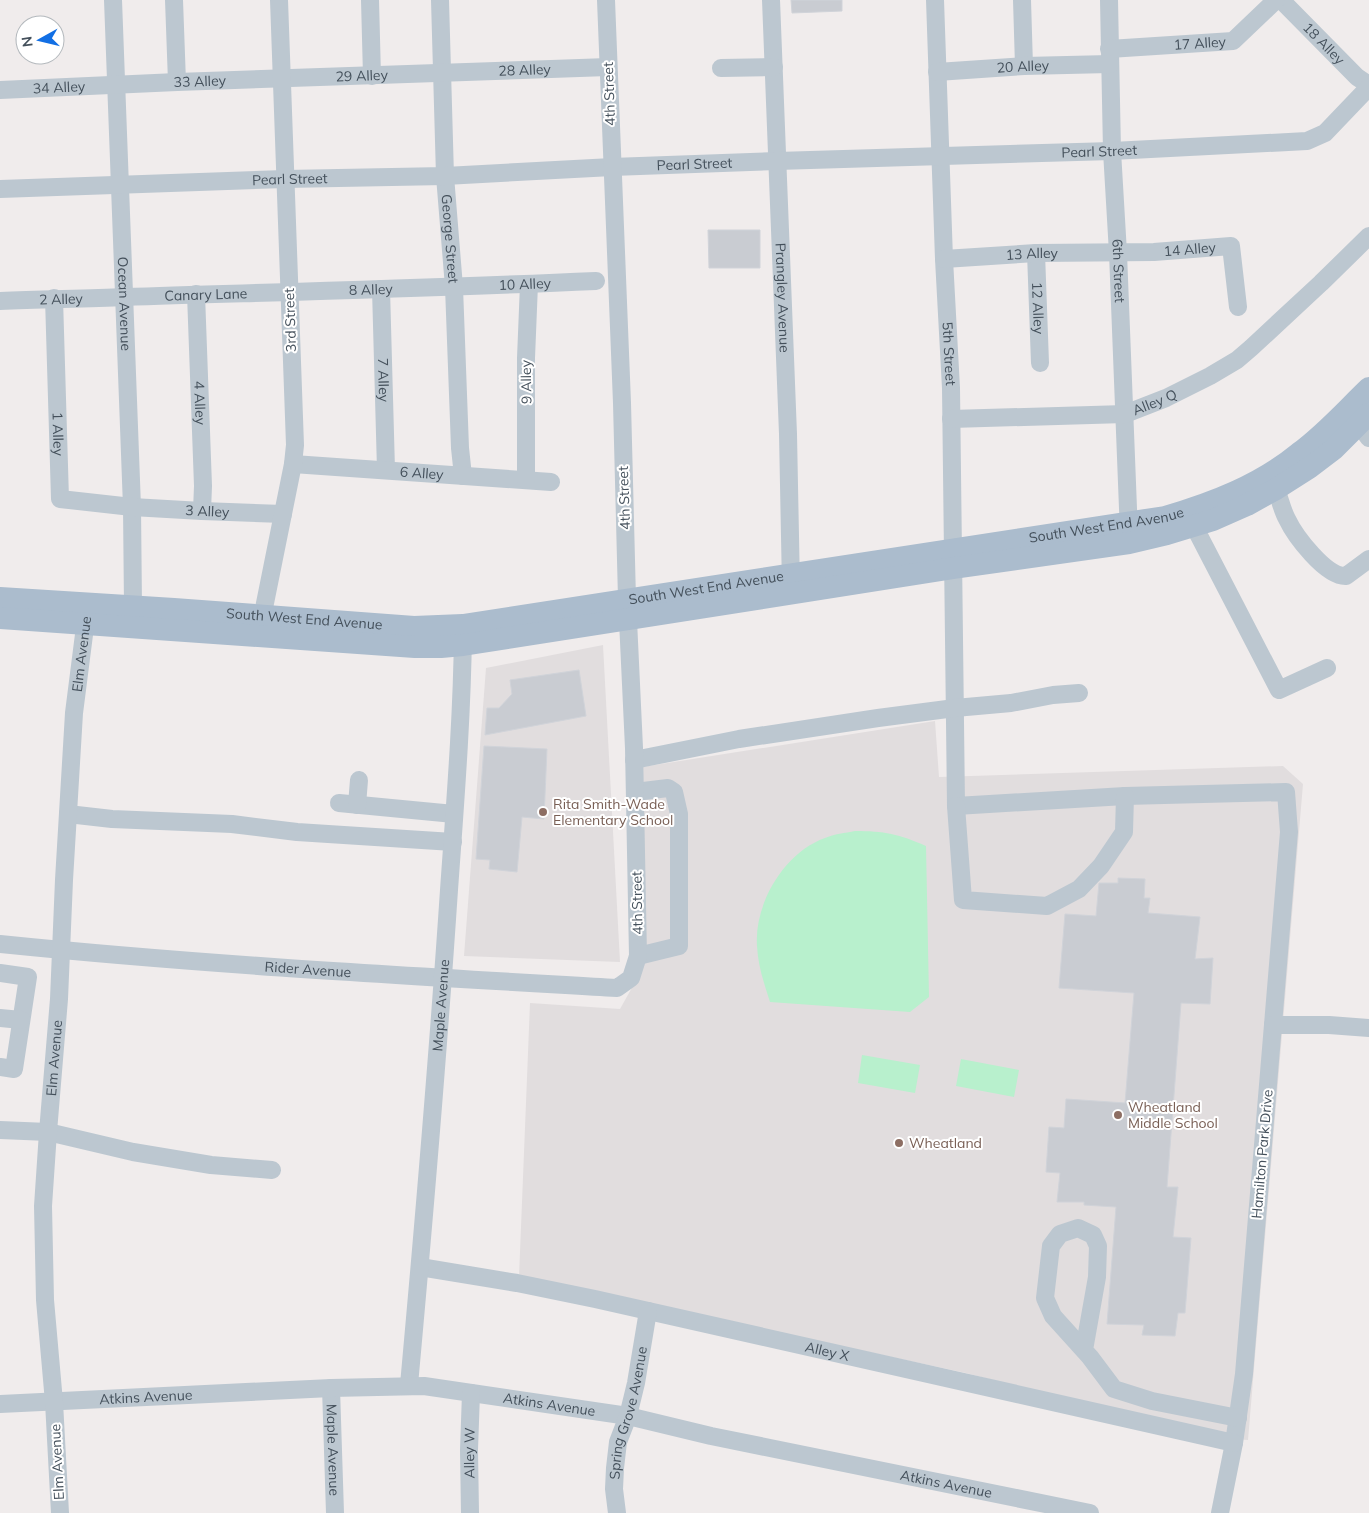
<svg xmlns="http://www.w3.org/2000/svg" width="1369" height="1513" viewBox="0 0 1369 1513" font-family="Mulish,sans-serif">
<rect width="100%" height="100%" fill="#f0ecec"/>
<g fill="#e1ddde">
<polygon points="603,645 620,962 464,956 486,668"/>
<polygon points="935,721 939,777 1283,766 1303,784 1248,1440 1215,1438 966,1373 519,1277 530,1003 620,1009 643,968 642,767"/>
</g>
<g fill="#b8f0cd">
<path d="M855,831C884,831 899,834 926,846L929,997L910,1012L770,1002C764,983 758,966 757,946C754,903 785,852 825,838C834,834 845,833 855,831Z"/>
<polygon points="862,1055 920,1065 915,1093 858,1083"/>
<polygon points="961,1059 1019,1070 1014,1097 956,1086"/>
</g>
<g fill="#c9ccd2" stroke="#d0d3d9">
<polygon points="791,0 842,0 842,11 792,13"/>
<polygon points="708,230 760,230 760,268 709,268"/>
<polygon points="579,670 586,716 485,735 487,708 499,708 512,694 510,680"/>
<polygon points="484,746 547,749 544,819 522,817 517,872 489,869 490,860 476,859"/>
<polygon points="1118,878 1145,879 1144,898 1150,898 1148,913 1200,917 1195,959 1213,958 1210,1004 1181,1003 1167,1187 1178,1187 1173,1237 1191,1238 1185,1313 1178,1313 1175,1336 1142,1335 1144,1325 1107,1324 1116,1207 1084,1205 1084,1202 1057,1202 1060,1173 1046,1172 1049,1127 1064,1128 1066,1099 1125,1103 1134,993 1059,988 1065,914 1096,916 1099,883 1118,883"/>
</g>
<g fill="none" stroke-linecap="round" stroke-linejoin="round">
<g stroke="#bcc7d0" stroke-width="18">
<path id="s1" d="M113,0L132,507L133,606"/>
<polyline points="174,0 177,82"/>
<polyline points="370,0 372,76"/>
<path id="s2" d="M440,0L445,176L454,287L460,448L463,476"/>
<path id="s3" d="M771,0L788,434L791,587"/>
<path id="s4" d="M935,0L944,259L951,388L956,806L1125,796L1286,792L1289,832L1244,1374L1234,1443L1220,1513"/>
<polyline points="1022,0 1024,66"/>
<path id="s5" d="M1109,0L1112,151L1118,253L1129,534"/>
<path id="s6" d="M1281,0L1357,77L1369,85"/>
<path id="s7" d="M1109,49L1233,41L1276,0"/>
<polyline points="721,68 774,67"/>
<path id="s8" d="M937,72L1024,66L1110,64"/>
<path id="s9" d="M0,90L177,82L608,67"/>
<path id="s10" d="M0,189L285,179L445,176L612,167L777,161L1112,151L1307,141L1325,133L1369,87"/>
<path id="s11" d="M1036,253L1040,363"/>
<path id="s12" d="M944,259L1036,253L1154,252L1231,246L1238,307"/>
<path id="s13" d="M381,289L386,470"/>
<path id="s14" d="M196,294L203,486L202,511"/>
<path id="s15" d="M54,298L60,499L132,507L202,511L283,514"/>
<path id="s16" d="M0,301C42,299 83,299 125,297C282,292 439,288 596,281"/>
<polyline points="1351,414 1369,438"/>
<path id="s17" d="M951,419L1125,414L1166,398L1210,376L1237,360L1251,348L1321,283L1369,236"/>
<path id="s18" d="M293,464L551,482"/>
<polyline points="526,480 526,358 529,284"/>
<path d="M1276,489C1280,499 1282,510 1287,519C1295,536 1326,577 1346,576L1369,559"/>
<polyline points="1194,526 1279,690 1327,668"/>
<polyline points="260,628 293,464 295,445 279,0"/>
<polyline points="634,760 739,739 878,718 955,708 1011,703 1053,695 1079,693"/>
<polyline points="635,792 668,788 674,792 679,814 679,946 638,956"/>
<polyline points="339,803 454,814"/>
<polyline points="357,805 359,780"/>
<polyline points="956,806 963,900 1047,906 1079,889 1101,866 1124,832 1125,796"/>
<polyline points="68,814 112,819 232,824 297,832 453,842"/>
<path id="s19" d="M0,944C205,965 411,976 617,988L631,978L638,956L634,748L627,599L622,403L606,0"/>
<polyline points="0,973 28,977 14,1069 0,1067"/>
<polyline points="0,1018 21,1020"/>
<polyline points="1273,1025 1329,1025 1369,1028"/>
<polyline points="0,1130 48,1132 133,1152 211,1165 272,1170"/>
<path id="s20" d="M420,1267L517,1283L595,1299L1234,1443"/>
<polyline points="1084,1350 1097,1277 1098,1246 1093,1235 1078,1228 1060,1234 1051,1246 1045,1298 1053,1316 1090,1357 1114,1389 1152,1401 1238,1418"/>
<path id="s21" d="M409,1385C424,1220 438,1055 449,890C455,805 462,719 463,633"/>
<path id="s22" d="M331,1388L335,1513"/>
<path id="s23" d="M0,1404L331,1388L424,1386L628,1416L711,1436L1090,1513"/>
<path id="s24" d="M60,1513L54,1402L45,1300L43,1206L48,1132L59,999L64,880L74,713L87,611"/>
<path id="s25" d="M470,1513L469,1450L471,1393"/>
<path id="s26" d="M617,1513L614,1489L615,1468L618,1442L628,1416L636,1383L648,1311"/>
</g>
<g stroke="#abbccd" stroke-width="22">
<path id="s27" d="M0,598L174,609L414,627L463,625L1165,517C1213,503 1260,485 1299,453C1325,434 1346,410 1369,388"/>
<polyline points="0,618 415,647 441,647 463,645 954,568 1129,543 1167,534 1213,520 1247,505 1276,489 1309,468 1334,449 1369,414"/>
</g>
</g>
<g fill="#8d6e63" stroke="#fff" stroke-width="2">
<circle cx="543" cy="812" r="5"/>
<circle cx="1118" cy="1115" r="5"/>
<circle cx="899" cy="1143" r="5"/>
</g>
<g text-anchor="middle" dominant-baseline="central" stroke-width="4" stroke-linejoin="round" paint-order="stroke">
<g font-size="14" fill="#44505b" stroke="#fff">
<text stroke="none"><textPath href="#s7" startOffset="91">17 Alley</textPath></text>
<text stroke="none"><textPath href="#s6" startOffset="61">18 Alley</textPath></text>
<text stroke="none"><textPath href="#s8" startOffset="86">20 Alley</textPath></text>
<text stroke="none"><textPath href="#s9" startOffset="525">28 Alley</textPath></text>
<text stroke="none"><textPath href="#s9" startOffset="362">29 Alley</textPath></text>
<text stroke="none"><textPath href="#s9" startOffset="200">33 Alley</textPath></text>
<text stroke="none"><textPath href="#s9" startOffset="59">34 Alley</textPath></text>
<text transform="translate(609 94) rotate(-92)">4th Street</text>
<text stroke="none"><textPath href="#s10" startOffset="1100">Pearl Street</textPath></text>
<text stroke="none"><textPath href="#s10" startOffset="695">Pearl Street</textPath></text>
<text stroke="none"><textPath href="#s10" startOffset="290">Pearl Street</textPath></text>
<text stroke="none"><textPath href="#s2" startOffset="239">George Street</textPath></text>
<text stroke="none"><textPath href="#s12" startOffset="246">14 Alley</textPath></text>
<text stroke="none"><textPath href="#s12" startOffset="88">13 Alley</textPath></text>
<text stroke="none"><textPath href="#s5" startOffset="271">6th Street</textPath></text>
<text stroke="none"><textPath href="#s16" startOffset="525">10 Alley</textPath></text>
<text stroke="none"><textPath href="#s16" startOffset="371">8 Alley</textPath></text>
<text stroke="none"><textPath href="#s16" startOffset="206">Canary Lane</textPath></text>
<text stroke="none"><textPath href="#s3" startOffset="298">Prangley Avenue</textPath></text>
<text stroke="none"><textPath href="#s16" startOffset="61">2 Alley</textPath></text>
<text stroke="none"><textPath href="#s1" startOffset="304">Ocean Avenue</textPath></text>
<text stroke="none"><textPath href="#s11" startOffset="55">12 Alley</textPath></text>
<text transform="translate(290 320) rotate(-92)">3rd Street</text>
<text stroke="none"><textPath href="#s4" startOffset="354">5th Street</textPath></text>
<text stroke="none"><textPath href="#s13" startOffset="91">7 Alley</textPath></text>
<text transform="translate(526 382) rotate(-91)">9 Alley</text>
<text stroke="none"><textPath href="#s17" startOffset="206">Alley Q</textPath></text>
<text stroke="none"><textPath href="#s14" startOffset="109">4 Alley</textPath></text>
<text stroke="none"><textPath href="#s15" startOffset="136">1 Alley</textPath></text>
<text stroke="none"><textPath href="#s18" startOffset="129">6 Alley</textPath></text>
<text transform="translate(624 498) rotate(-92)">4th Street</text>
<text stroke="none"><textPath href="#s15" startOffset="349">3 Alley</textPath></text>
<text stroke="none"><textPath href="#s27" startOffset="1115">South West End Avenue</textPath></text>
<text stroke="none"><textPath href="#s27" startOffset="710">South West End Avenue</textPath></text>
<text stroke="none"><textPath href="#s27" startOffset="305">South West End Avenue</textPath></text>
<text stroke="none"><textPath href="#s24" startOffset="861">Elm Avenue</textPath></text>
<text transform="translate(637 903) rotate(-91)">4th Street</text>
<text stroke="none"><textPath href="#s19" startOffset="309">Rider Avenue</textPath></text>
<text stroke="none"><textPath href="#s21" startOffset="381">Maple Avenue</textPath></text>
<text stroke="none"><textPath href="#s24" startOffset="456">Elm Avenue</textPath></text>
<text transform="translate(1262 1154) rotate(-85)">Hamilton Park Drive</text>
<text stroke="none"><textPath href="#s20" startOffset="416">Alley X</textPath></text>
<text stroke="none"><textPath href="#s23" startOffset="146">Atkins Avenue</textPath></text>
<text stroke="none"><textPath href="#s23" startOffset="551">Atkins Avenue</textPath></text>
<text stroke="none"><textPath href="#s26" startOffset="102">Spring Grove Avenue</textPath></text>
<text stroke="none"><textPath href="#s22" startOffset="62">Maple Avenue</textPath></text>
<text stroke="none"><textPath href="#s25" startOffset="60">Alley W</textPath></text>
<text transform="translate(57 1462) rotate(-93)">Elm Avenue</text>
<text stroke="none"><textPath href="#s23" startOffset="956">Atkins Avenue</textPath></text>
</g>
<g font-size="14" fill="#785e54" stroke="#fff" text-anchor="start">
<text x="553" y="804">Rita Smith-Wade<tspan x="553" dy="16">Elementary School</tspan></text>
<text x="1128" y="1107">Wheatland<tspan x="1128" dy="16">Middle School</tspan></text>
<text x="909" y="1143">Wheatland</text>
</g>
</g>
<g transform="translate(40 40) rotate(262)"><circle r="24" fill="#ffffff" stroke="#b4b9bd"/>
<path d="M0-4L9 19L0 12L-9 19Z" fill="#126fe4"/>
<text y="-8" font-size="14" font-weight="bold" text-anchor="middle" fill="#44505b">N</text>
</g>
</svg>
